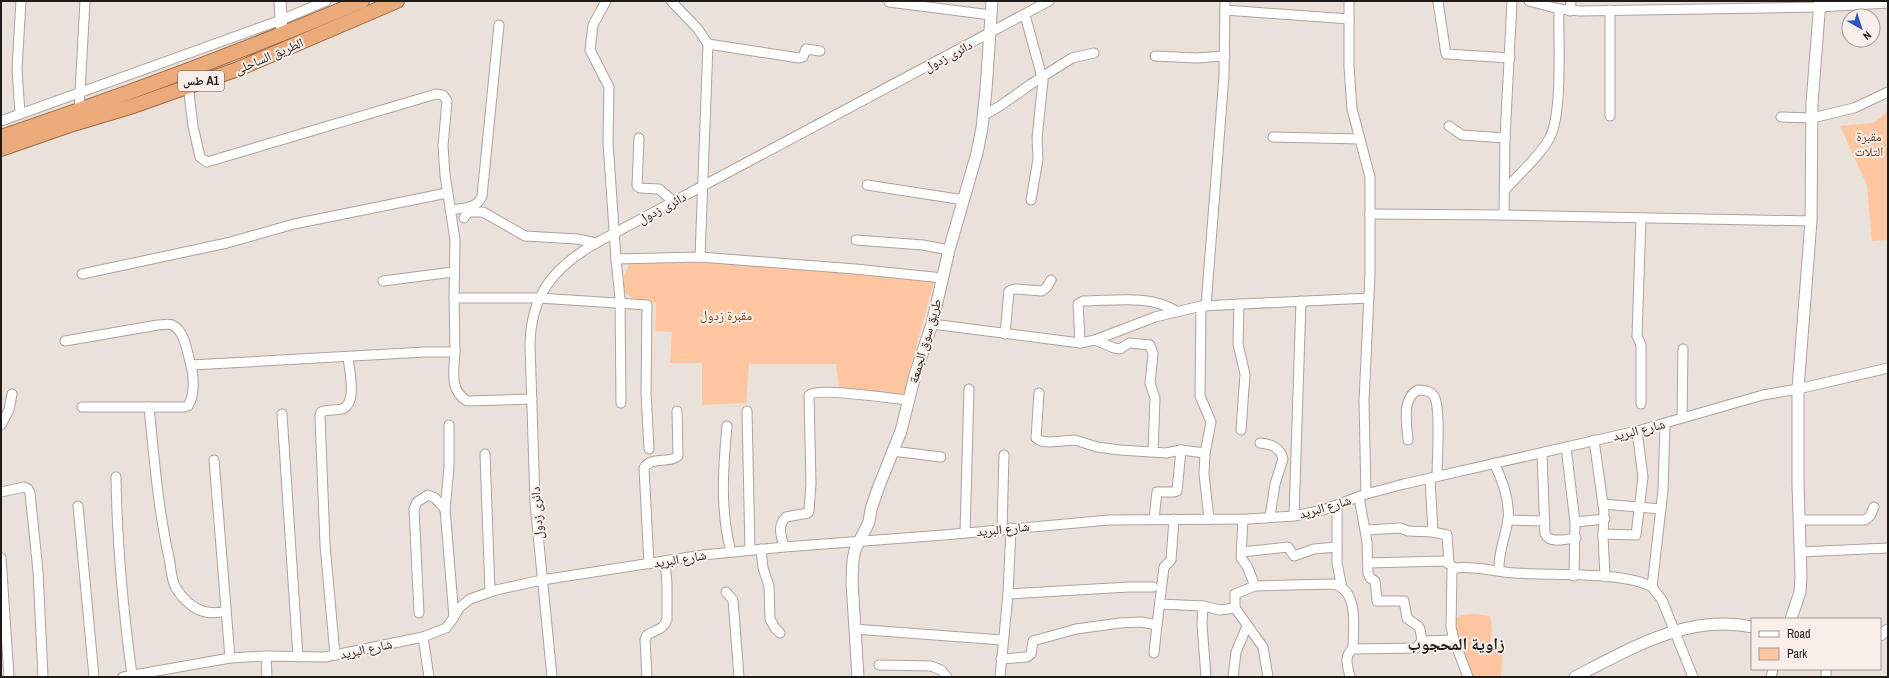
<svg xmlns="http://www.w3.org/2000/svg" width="1889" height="678" viewBox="0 0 1889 678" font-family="'Archivo Narrow','Noto Naskh Arabic',sans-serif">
<rect width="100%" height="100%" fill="#ebe1db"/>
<g fill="#fdc6a0">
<polygon points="1888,111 1888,240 1872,241 1867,185 1840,126 1873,123"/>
<polygon points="717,260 934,281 903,396 839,388 836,364 749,364 746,403 702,405 702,363 670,363 672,332 655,331 656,303 639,302 624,292 624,275 630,263"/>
<polygon points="1475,614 1490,616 1492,629 1490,645 1503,645 1501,677 1472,677 1470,668 1456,643 1454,619 1461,615"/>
</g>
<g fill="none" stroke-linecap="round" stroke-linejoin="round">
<g stroke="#aca39d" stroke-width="11">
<g id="minor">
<polyline points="606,1 593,25 590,50 609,87 608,142 616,259 700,257 855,269 943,278"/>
<polyline points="671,1 697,28 708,44 700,257"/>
<polyline points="1349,1 1349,67 1352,109 1370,177 1370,274 1364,401 1366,494"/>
<polyline points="1529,1 1559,9 1580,11 1819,7 1888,3"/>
<polyline points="889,2 991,15"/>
<polyline points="1438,2 1446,54 1510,58"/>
<polyline points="1225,10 1349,19"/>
<polyline points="1570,11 1571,1"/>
<polyline points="1025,15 1043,81 1037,138 1038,159 1031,200"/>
<polyline points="708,44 799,58 803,57 806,49 820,51"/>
<polyline points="1155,56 1196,58 1225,56"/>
<polyline points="188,85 193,126 200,157 207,162 436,94 443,95 447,101 443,146 445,175 455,240 454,298 539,298 647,305 646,393 649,449"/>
<polyline points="79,111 85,1"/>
<polyline points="20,114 17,69 21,1"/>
<polyline points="984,115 1000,106 1031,84 1072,58 1094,53"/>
<polyline points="1610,116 1610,10"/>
<polyline points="1781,117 1812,118 1854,108 1888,92"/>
<polyline points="1,121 281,20 326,1"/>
<polyline points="1449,126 1462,135 1505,138"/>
<polyline points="1273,137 1360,139"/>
<polyline points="639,138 637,186 640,188 659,189 674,202"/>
<polyline points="867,185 964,200"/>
<path d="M1505,190C1518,175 1542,154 1550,137C1563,111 1558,41 1559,9"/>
<path d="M450,210C463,208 477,209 482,196L499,25"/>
<polyline points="1370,214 1504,215 1811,221"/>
<polyline points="1504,215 1505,138 1512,1"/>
<polyline points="464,218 468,212 483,212 525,236 577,239 596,243"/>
<polyline points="1641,218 1637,336 1641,345 1641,404"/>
<polyline points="856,240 923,245 949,250"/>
<polyline points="616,259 620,298 621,403"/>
<polyline points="82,274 227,243 294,224 447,193"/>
<polyline points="383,281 453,272"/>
<polyline points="1239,304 1238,344 1245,374 1241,430"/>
<polyline points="1201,306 1200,396 1211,422 1205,453 1204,474 1209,519"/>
<polyline points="1206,306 1224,76 1225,1"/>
<polyline points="932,324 1080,343 1095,340 1155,317 1201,306 1369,298"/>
<polyline points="1005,334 1009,291 1015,289 1042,291 1047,287 1051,280"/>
<polyline points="1095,340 1114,348 1120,349 1129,343 1150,345 1153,354 1150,383 1155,398 1153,452"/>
<path d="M65,341L158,325C162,325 168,323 172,325C185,330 187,353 191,365L425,352H455L454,298"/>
<path d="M1080,343L1078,304L1083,301C1113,301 1149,294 1176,311"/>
<path d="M455,352C454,370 449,390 467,401L532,399"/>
<polyline points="1039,393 1036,438 1041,441 1050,442 1075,440 1097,447 1120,450 1166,453 1181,450 1205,453"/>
<path d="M82,407H184L188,406C195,395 194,377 191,365"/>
<path d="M149,407C154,457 158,508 169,558C171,567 171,580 176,588C188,607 204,617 226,611"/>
<polyline points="747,411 750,550"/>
<polyline points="282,414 298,657"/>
<polyline points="1682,418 1683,349"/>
<polyline points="1665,424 1663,490 1652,587 1662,600 1693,677"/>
<polyline points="1,425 9,410 12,394"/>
<polyline points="449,425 449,468 445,509 454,617"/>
<path d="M727,426C723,467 720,511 731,552"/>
<path d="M1408,440C1407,425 1401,398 1418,390C1424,390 1431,391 1434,396C1441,406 1437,461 1437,476"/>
<polyline points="1594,440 1604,512 1603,536 1605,577"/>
<path d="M1260,443C1271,444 1280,447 1283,459L1275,484L1270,517"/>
<polyline points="1566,447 1575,522 1574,576"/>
<polyline points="892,451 941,457"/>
<polyline points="485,454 490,592"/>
<path d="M1542,454L1545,534C1550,544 1566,539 1576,538"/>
<polyline points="214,460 230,658"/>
<path d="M1494,463C1503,481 1510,500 1508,520C1505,538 1498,553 1499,571"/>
<path d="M116,477C117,543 123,609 132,675"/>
<polyline points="1430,479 1433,532 1447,535 1449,563"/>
<polyline points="1,492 24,487 28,489 30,493 38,571 43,677"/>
<path d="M1359,497L1367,542L1368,573L1370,578L1375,581L1377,601H1404L1407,618C1420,629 1419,621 1422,641"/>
<polyline points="1603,504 1661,509"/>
<polyline points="78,506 94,677"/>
<polyline points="1337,506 1337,563 1342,588"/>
<polyline points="1294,516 1301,301"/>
<polyline points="1154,519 1157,492 1174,492 1177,491 1181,450"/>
<polyline points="1508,520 1545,521"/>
<polyline points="1800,520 1865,520 1870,516 1874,507"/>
<polyline points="1575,522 1605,519"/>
<polyline points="1002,530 1004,455"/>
<polyline points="1366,530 1400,528 1408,531 1433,532"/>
<polyline points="965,533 969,389"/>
<polyline points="1603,534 1636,535 1643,477 1637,431"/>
<path d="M784,547C781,535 777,526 786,517L808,513L809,511L811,484L809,395C818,387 893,399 909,400"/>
<polyline points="761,549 763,568 769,586 770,619 775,628 780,633"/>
<polyline points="1242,552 1288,547 1294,556 1314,549 1337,547"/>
<polyline points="1800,552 1888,548"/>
<polyline points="1,558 9,677"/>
<polyline points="1368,563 1444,561 1452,566"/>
<path d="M649,564L644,468C651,456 669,464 678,456L677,411"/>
<path d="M1255,586L1333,584C1360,590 1353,629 1353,649"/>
<polyline points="726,592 733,600 739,677"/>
<polyline points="1008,594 1129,587 1153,587"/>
<polyline points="1160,604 1203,606 1220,610 1235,608 1235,594 1255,586 1247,566 1241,558 1243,519"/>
<polyline points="1203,606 1202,624 1206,677"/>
<polyline points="1235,608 1263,647 1268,677"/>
<polyline points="419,613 414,509 417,502 428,495 435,498 445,509"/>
<polyline points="854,629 1002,640"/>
<polyline points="423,637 429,677"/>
<polyline points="1154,653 1157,625"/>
<path d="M335,655L325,545L320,416L321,412C328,409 335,411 342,409C358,403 349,370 348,357"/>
<polyline points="266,656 267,677"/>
<polyline points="1001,659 1027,657 1031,654 1033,641 1076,629 1120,623 1141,622 1157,625 1164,567 1171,560 1174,519"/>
<polyline points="879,665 931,666 941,670 947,677"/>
<polyline points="1826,669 1826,677"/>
<polyline points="123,677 230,658 266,656 325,657 423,637 446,628 452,620 459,608 470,599 496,590 542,580 703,555 784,547 944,535 1109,520 1248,519 1294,516 1323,510 1366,494 1404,484 1637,431 1763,395 1798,389 1888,368"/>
<path d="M552,677L535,503L530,344C531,295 554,267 596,243L1049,1"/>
<path d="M647,677L645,640L647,635C655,630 663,630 667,620V584L665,561"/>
<polyline points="1000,677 1008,594 1011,528"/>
<polyline points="1233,677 1236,652 1247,626"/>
<path d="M1350,677C1348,667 1343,656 1353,649L1416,648L1422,641L1454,640"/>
<path d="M1468,677L1454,640L1451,627L1452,571L1454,568C1474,565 1495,572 1515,573C1550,576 1624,571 1652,587"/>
<polyline points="1771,677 1773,669"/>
</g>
</g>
<g stroke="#aca39d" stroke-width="13">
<g id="tertiary">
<polyline points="280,1 282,35"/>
<polyline points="1791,619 1800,592 1801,576 1798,484 1798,389 1811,221 1812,103 1820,1"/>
<polyline points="1880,635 1888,630"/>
<polyline points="858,677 852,582 853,560 855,550 869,522 871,509 879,486 901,431 915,375 932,324 949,250 977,153 982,128 986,90 992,1"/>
<path d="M1575,677C1630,649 1688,613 1752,627"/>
</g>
</g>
<g stroke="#9f6a42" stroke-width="16">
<g id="trunk">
<path d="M1,137C123,96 243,51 362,1"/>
<polyline points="1,149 73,124 133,106 238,69 397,1"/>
</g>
</g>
<use href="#minor" stroke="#fff" stroke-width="9"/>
<use href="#tertiary" stroke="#fff" stroke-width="11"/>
<use href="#trunk" stroke="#eaaa7a" stroke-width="14"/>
</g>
<g text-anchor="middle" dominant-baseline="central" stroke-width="4" stroke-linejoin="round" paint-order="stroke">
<rect fill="#f9efe8" stroke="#605b56" stroke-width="1" x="178" y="71" width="46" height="20" rx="3"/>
<g font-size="12" font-weight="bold" fill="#1e1b18">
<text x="201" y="81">طس A1</text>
</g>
<g font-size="13" fill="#1e1b18" stroke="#f9efe8">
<text transform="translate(269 56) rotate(-23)">الطريق الساحلى</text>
<text transform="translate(948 56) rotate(-28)">دائرى زدول</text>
<text transform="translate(662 208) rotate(-28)">دائرى زدول</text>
<text transform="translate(925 341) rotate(-74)">طريق سوق الجمعة</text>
<text transform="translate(1639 430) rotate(-14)">شارع البريد</text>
<text transform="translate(1325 507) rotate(-16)">شارع البريد</text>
<text transform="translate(537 513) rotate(-94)">دائرى زدول</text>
<text transform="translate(1003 529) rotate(-6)">شارع البريد</text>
<text transform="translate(680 559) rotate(-9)">شارع البريد</text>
<text transform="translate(366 649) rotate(-12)">شارع البريد</text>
</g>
<g font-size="13" fill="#734015" stroke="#f9efe8">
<text x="1869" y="136">مقبرة<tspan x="1869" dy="15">التلات</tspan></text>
<text x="726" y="315">مقبرة زدول</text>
</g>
<g font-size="17" font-weight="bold" fill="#1e1b18" stroke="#f9efe8">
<text x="1456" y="643">زاوية المحجوب</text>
</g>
</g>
<rect width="1889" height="678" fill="none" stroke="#1e1b18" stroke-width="4"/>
<rect x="1751" y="618" width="130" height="52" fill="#f9efe8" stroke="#a19a95"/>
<rect x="1759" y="631" width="20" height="6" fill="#ffffff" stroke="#a19a95"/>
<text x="1787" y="638" font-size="12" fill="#1e1b18">Road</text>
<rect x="1759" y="648" width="20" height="12" fill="#fdc6a0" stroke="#a19a95"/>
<text x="1787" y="658" font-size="12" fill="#1e1b18">Park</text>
<g transform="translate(1861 28) rotate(141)"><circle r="19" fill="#f9efe8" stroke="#a19a95"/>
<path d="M0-3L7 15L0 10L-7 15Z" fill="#3053c3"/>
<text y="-6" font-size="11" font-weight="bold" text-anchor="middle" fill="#1e1b18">N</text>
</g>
</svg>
